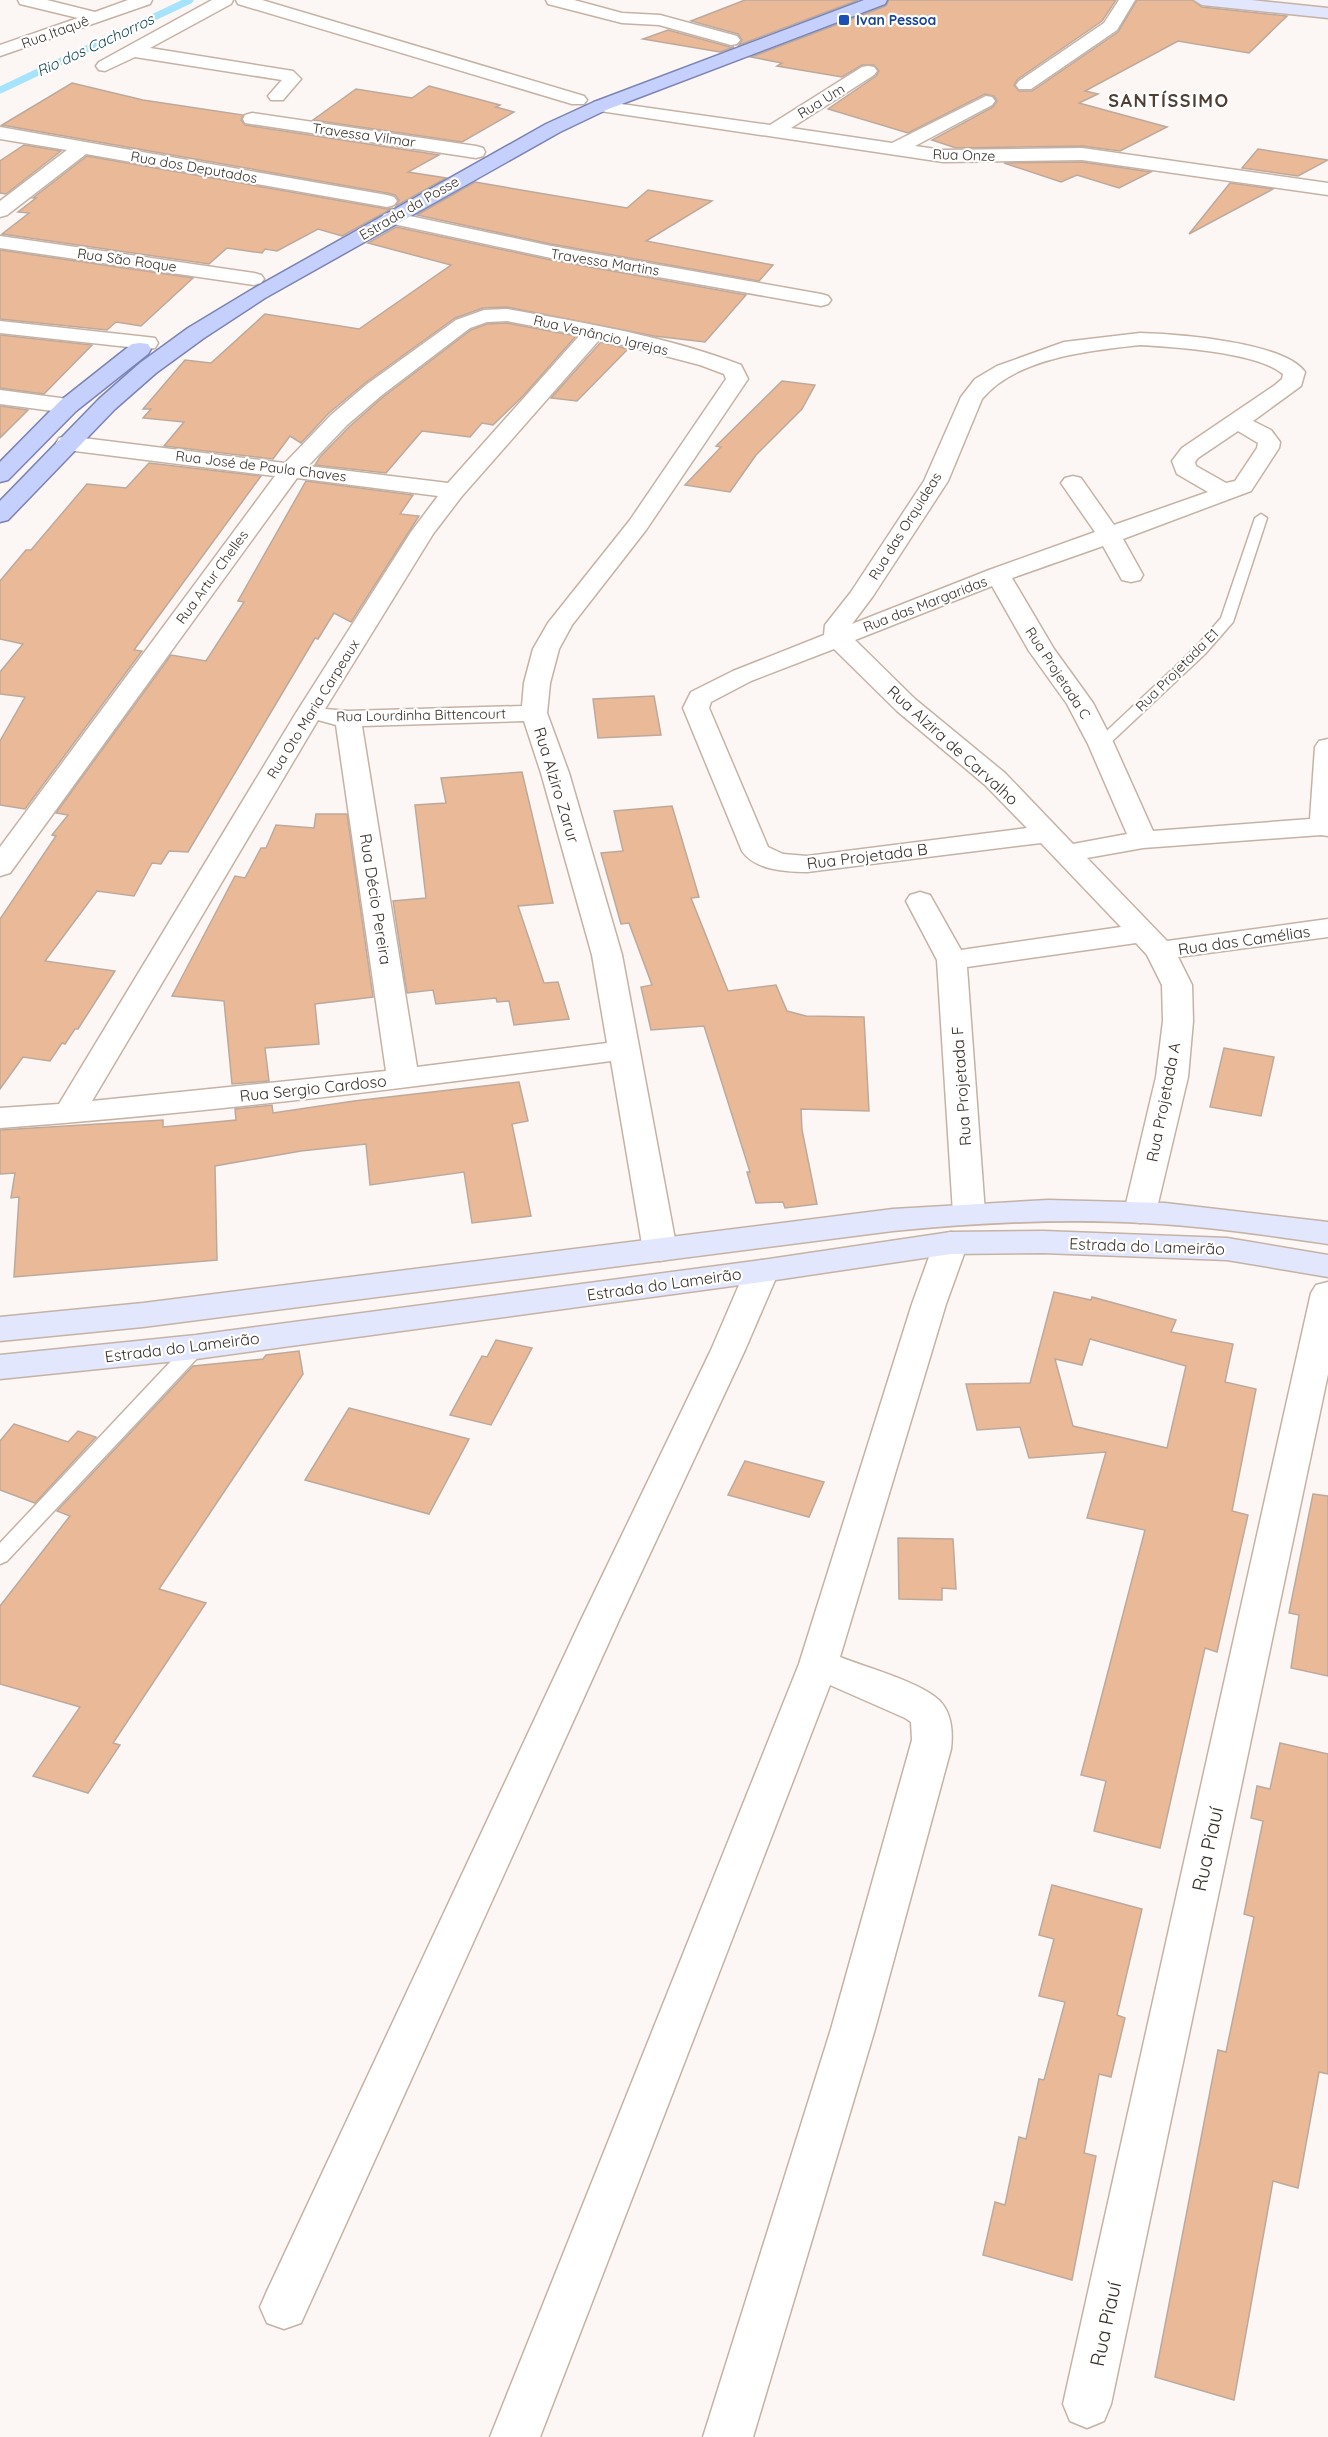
<svg xmlns="http://www.w3.org/2000/svg" width="1328" height="2437" viewBox="0 0 1328 2437" font-family="Quicksand,sans-serif">
<rect width="100%" height="100%" fill="#fcf7f5"/>
<g fill="none" stroke-linecap="round" stroke-linejoin="round">
<polyline stroke="#a5e4fc" stroke-width="7" points="0,90 190,0"/>
</g>
<g fill="#eaba98" stroke="#bda99c" stroke-width="1.5" fill-rule="evenodd">
<polygon points="745,0 858,0 739,45 742,40 738,34 691,21"/>
<polygon points="889,0 1116,0 1102,21 1018,79 1014,85 1019,91 1032,91 1118,32 1137,0 1192,0 1202,7 1287,16 1249,53 1178,41 1085,91 1098,94 1079,103 1167,127 1120,151 1082,146 956,148 932,140 993,107 997,101 994,96 985,94 908,133 828,109 876,76 879,71 874,65 862,65 842,77 777,66 782,63 751,57 886,6"/>
<polygon points="668,30 730,47 734,47 720,52 643,39"/>
<polygon points="72,83 143,100 243,115 241,120 245,125 439,155 408,172 446,178 396,206 399,200 395,195 387,193 2,125"/>
<polygon points="429,86 500,105 496,107 514,112 462,142 313,120 356,89 412,98"/>
<polygon points="24,145 61,151 6,194 0,193 0,161"/>
<polygon points="1258,149 1328,160 1298,176 1242,168"/>
<polygon points="87,156 387,209 393,208 342,236 318,229 277,251 265,249 262,253 227,248 209,264 2,234 29,213 18,212 36,198 33,198"/>
<polygon points="1082,162 1151,172 1119,188 1077,175 1061,182 1004,163"/>
<polygon points="475,182 627,208 648,190 712,201 646,241 773,265 759,281 551,244 417,215"/>
<polygon points="1230,183 1273,189 1189,234"/>
<polygon points="396,227 551,260 746,295 705,342 654,336 507,307 483,308 455,318 365,383 329,413 301,443 290,436 273,459 164,446 184,422 143,418 151,409 143,409 185,360 211,363 265,314 359,329 451,265 368,243"/>
<polygon points="0,250 193,278 141,326 116,322 107,330 0,319"/>
<polygon points="507,323 576,336 523,396 493,425 482,423 470,437 422,431 386,473 315,465 320,457 349,427 383,397 471,330 487,324"/>
<polygon points="0,335 92,345 44,394 0,388"/>
<polygon points="601,342 628,349 577,401 551,398"/>
<polygon points="782,381 815,385 802,409 756,455 730,492 685,485 721,447 716,446"/>
<polygon points="0,406 28,410 0,438"/>
<polygon points="149,463 261,476 134,650 142,651 25,809 0,805 0,741 25,697 0,694 0,672 23,644 0,639 0,581 26,550 31,550 87,484 126,488"/>
<polygon points="306,481 413,495 400,514 419,516 351,622 334,613 318,639 315,638 188,852 169,851 161,864 152,863 134,896 97,891 45,961 115,971 78,1029 75,1029 65,1044 62,1043 50,1061 23,1057 0,1089 0,919 56,836 52,835 68,815 56,813 171,655 206,661 244,602 238,601"/>
<polygon points="654,696 661,735 598,738 593,699"/>
<polygon points="522,772 553,903 518,906 544,983 558,982 569,1019 514,1025 509,1001 497,1002 496,998 436,1004 433,990 407,993 393,901 426,898 415,805 446,803 441,778"/>
<polygon points="672,806 699,897 691,898 728,991 776,985 787,1011 806,1016 864,1017 869,1111 801,1109 802,1130 817,1204 785,1208 783,1202 756,1203 747,1172 750,1172 704,1026 651,1030 641,987 652,985 629,923 621,924 601,853 623,851 614,811"/>
<polygon points="316,814 347,814 373,997 315,1004 319,1044 265,1048 269,1081 232,1084 224,1001 172,996 235,876 245,878 261,848 266,848 276,825 314,828"/>
<polygon points="1224,1048 1274,1057 1261,1116 1210,1107"/>
<polygon points="519,1082 528,1121 512,1124 531,1216 472,1223 464,1172 370,1185 366,1144 301,1151 215,1166 217,1260 14,1277 19,1197 11,1198 15,1173 0,1174 0,1130 163,1120 163,1127 236,1120 235,1109 272,1105 273,1113 354,1101"/>
<path d="M1054,1292L1091,1300L1092,1297L1176,1320L1171,1332L1233,1344L1225,1382L1256,1389L1232,1511L1248,1515L1217,1652L1205,1648L1160,1848L1094,1831L1106,1781L1081,1775L1145,1530L1087,1518L1106,1452L1029,1458L1020,1427L977,1430L966,1384L1030,1383ZM1090,1339L1186,1366L1167,1448L1073,1426L1055,1359L1082,1365Z"/>
<polygon points="496,1340 532,1348 491,1425 450,1415 482,1356 487,1357"/>
<polygon points="299,1351 303,1374 159,1589 206,1603 113,1743 120,1745 88,1793 33,1776 80,1707 0,1684 0,1606 70,1516 57,1511 193,1366 263,1359 266,1355"/>
<polygon points="349,1408 469,1439 429,1514 305,1480"/>
<polygon points="14,1424 68,1442 78,1431 96,1437 35,1503 0,1490 0,1441"/>
<polygon points="745,1461 824,1482 809,1517 728,1495"/>
<polygon points="1313,1494 1328,1496 1328,1676 1291,1668 1299,1615 1289,1613"/>
<polygon points="898,1538 953,1539 956,1589 942,1588 942,1600 899,1599"/>
<polygon points="1280,1743 1328,1754 1328,2074 1319,2072 1298,2188 1273,2181 1234,2400 1155,2377 1218,2050 1226,2052 1254,1917 1244,1914 1263,1821 1251,1818 1257,1786 1270,1789"/>
<polygon points="1052,1885 1142,1909 1117,2015 1125,2018 1111,2077 1099,2074 1084,2153 1096,2156 1072,2280 983,2255 995,2202 1005,2205 1019,2137 1026,2139 1039,2079 1044,2080 1065,2002 1039,1996 1054,1939 1039,1935"/>
</g>
<g fill="none" stroke-linecap="round" stroke-linejoin="round">
<g stroke="#c6b2a4" stroke-width="3">
<g id="lane">
<polygon points="1261,514 1267,518 1233,622 1205,654 1106,747 1096,747 1094,744 1096,741 1195,648 1221,618 1255,518"/>
<polygon points="196,1340 203,1342 205,1347 203,1352 7,1561 0,1564 0,1543 189,1342"/>
</g>
</g>
<g stroke="#c6b2a4" stroke-width="3">
<g id="street">
<polygon points="18,0 47,0 95,12 128,0 152,0 150,4 0,56 0,45 78,18 20,4"/>
<polygon points="212,0 233,0 231,4 150,48 293,71 301,79 283,100 271,100 268,96 282,80 135,57 105,71 99,70 96,66 99,62"/>
<polygon points="236,0 262,0 584,96 587,100 584,104 572,104 238,4"/>
<polygon points="546,0 574,0 622,13 660,15 737,36 740,40 737,44 731,45 659,25 622,23 548,4"/>
<polygon points="1119,0 1135,0 1117,30 1031,89 1019,89 1016,85 1019,81 1104,23"/>
<polygon points="868,66 874,67 877,71 874,75 791,128 892,143 986,96 992,97 995,101 992,105 915,146 943,150 1082,148 1328,183 1328,195 1082,160 943,162 600,111 594,110 591,106 594,102 600,101 770,125 862,67"/>
<polygon points="252,113 476,146 483,148 485,152 483,156 476,158 245,123 243,119 245,115"/>
<polygon points="0,127 387,195 394,197 397,201 394,205 387,207 86,154 7,215 0,217 0,201 67,150 0,139"/>
<polygon points="391,212 551,246 821,294 828,296 831,300 828,304 821,306 551,258 384,222 381,218 384,214"/>
<polygon points="0,236 254,273 261,275 264,279 261,283 254,285 0,248"/>
<path d="M507,309C585,323 667,336 741,365L748,379L646,530L572,625L559,649L550,683L547,713L569,773L622,955L677,1250L672,1258L660,1261L648,1258L643,1250L611,1061C407,1088 204,1113 0,1128V1108L59,1104L296,713L411,532L438,496L297,478L10,873L0,876V847L275,476L67,450L59,448L56,443L59,438L67,436L285,463L331,415L366,385L456,320L484,310ZM507,321L580,335L448,483L308,466L347,425L382,395L470,328L487,322ZM600,339L700,365L724,374L726,379L630,520L548,623L533,649L524,683L522,706L348,711L325,709L433,534L462,496ZM318,720L336,725L386,1071L92,1101ZM524,721L541,773L592,955L607,1043L417,1067L362,726Z"/>
<polygon points="0,321 147,337 155,338 158,343 155,348 147,349 0,333"/>
<path d="M1140,333C1177,334 1284,342 1305,372L1301,386L1253,421L1271,430L1280,442L1279,448L1251,491L1123,539L1143,575L1140,580L1131,582L1122,580L1103,546L1012,578L1054,649L1093,703L1114,744L1153,831L1310,819L1315,747L1319,741L1328,739V836L1321,835L1143,848L1087,858L1167,941L1328,919V937L1178,957L1192,985L1193,1021L1188,1077L1156,1212L1152,1220L1140,1223L1128,1220L1124,1212L1156,1077L1163,1021L1162,985L1147,955L1136,943L967,967L985,1213L981,1221L969,1224L957,1221L953,1213L937,960L906,901L910,895L920,892L930,895L961,950L1121,927L1041,843L807,872C785,872 755,870 742,851L683,708L691,692L733,671L824,635L825,625L851,592L924,481L961,397L975,379L997,366L1064,342ZM1140,345C1175,347 1257,352 1283,374L1282,379L1275,385L1182,448L1172,461L1177,474L1208,492L1114,525L1081,478L1073,476L1065,478L1061,483L1095,532L989,570L852,624L873,596L948,481L982,399C1017,357 1090,351 1140,345ZM1238,431L1258,443L1257,448L1235,481L1226,483L1196,466L1195,462L1198,458ZM992,586L1029,651L1067,704L1088,744L1127,834L1073,844L1005,773L915,699L855,640ZM834,649L897,711L985,785L1027,828L807,856L783,854L768,847L709,708L711,702L751,681Z"/>
<polygon points="0,390 68,399 76,401 79,406 76,411 68,413 0,404"/>
<path d="M951,1232L963,1235L968,1243L946,1304L840,1657C865,1667 920,1682 939,1700C952,1713 953,1732 951,1749L875,2029L753,2437H703L831,2029L912,1740L911,1722L905,1718L830,1685L540,2437H490L799,1664L912,1304L934,1243L939,1235Z"/>
<polygon points="762,1260 774,1263 779,1271 745,1350 619,1620 301,2323 284,2329 267,2323 260,2307 267,2291 581,1620 711,1350 745,1271 750,1263"/>
<polygon points="1328,1282 1328,1374 1111,2404 1104,2421 1087,2428 1070,2421 1063,2404 1311,1293 1316,1285"/>
</g>
</g>
<g stroke="#c6b2a4" stroke-width="3">
<g id="secondary">
<polygon points="1194,0 1251,0 1328,8 1328,18 1202,5"/>
<path d="M1048,1200L1165,1203L1328,1222V1244C1266,1235 1205,1226 1143,1223C1059,1218 976,1223 893,1231L143,1327L0,1341V1317L143,1303L893,1209Z"/>
<polygon points="1043,1231 1227,1238 1328,1255 1328,1277 1227,1260 1043,1253 951,1254 762,1282 196,1359 0,1379 0,1355 196,1335 762,1260 951,1232"/>
</g>
</g>
<g stroke="#7b83b2" stroke-width="3">
<g id="primary">
<polygon points="864,0 887,0 885,4 606,110 560,132 265,298 204,338 156,373 115,409 8,520 0,522 0,501 99,399 140,363 188,328 251,290 546,124 594,102"/>
<polygon points="140,343 148,344 151,349 148,354 76,411 8,480 0,482 0,462 60,401 132,344"/>
</g>
</g>
<use href="#lane" fill="#fff" fill-rule="evenodd"/>
<use href="#street" fill="#fff" fill-rule="evenodd"/>
<use href="#secondary" fill="#e2e7fe" fill-rule="evenodd"/>
<use href="#primary" fill="#c5d0fd" fill-rule="evenodd"/>
</g>
<rect fill="#1a4fb4" stroke="#fff" stroke-width="2" x="838" y="14" width="12" height="12" rx="3"/>
<g text-anchor="middle" dominant-baseline="central" stroke-width="4.5" stroke-linejoin="round" paint-order="stroke">
<g font-size="14" font-weight="bold" fill="#164399" stroke="#fff" text-anchor="start">
<text x="856" y="20">Ivan Pessoa</text>
</g>
<g font-size="14" fill="#372f29" stroke="#fff">
<text transform="translate(55 32) rotate(-20)">Rua Itaquê</text>
<text transform="translate(821 101) rotate(-32)">Rua Um</text>
<text transform="translate(364 135) rotate(8)">Travessa Vilmar</text>
<text transform="translate(964 155) rotate(2)">Rua Onze</text>
<text transform="translate(194 167) rotate(10)">Rua dos Deputados</text>
<text transform="translate(409 208) rotate(-30)">Estrada da Posse</text>
<text transform="translate(127 260) rotate(8)">Rua São Roque</text>
<text transform="translate(605 262) rotate(9)">Travessa Martins</text>
<text transform="translate(601 335) rotate(13)">Rua Venâncio Igrejas</text>
<text transform="translate(261 466) rotate(7)">Rua José de Paula Chaves</text>
<text transform="translate(905 526) rotate(-58)">Rua das Orquideas</text>
<text transform="translate(212 577) rotate(-54)">Rua Artur Chelles</text>
<text transform="translate(925 604) rotate(-21)">Rua das Margaridas</text>
<text transform="translate(1177 670) rotate(-45)">Rua Projetada E1</text>
<text transform="translate(1058 673) rotate(57)">Rua Projetada C</text>
<text transform="translate(313 709) rotate(-58)">Rua Oto Maria Carpeaux</text>
<text transform="translate(421 715) rotate(-1)">Rua Lourdinha Bittencourt</text>
</g>
<g font-size="15" font-style="italic" fill="#114657" stroke="#fff">
<text transform="translate(95 45) rotate(-25)">Rio dos Cachorros</text>
</g>
<g font-size="16" fill="#372f29" stroke="#fff">
<text transform="translate(953 745) rotate(42)">Rua Alzira de Carvalho</text>
<text transform="translate(557 785) rotate(73)">Rua Alziro Zarur</text>
<text transform="translate(867 856) rotate(-7)">Rua Projetada B</text>
<text transform="translate(376 899) rotate(81)">Rua Décio Pereira</text>
<text transform="translate(1244 940) rotate(-8)">Rua das Camélias</text>
<text transform="translate(961 1086) rotate(-94)">Rua Projetada F</text>
<text transform="translate(313 1088) rotate(-6)">Rua Sergio Cardoso</text>
<text transform="translate(1163 1102) rotate(-79)">Rua Projetada A</text>
<text transform="translate(1147 1246) rotate(2)">Estrada do Lameirão</text>
<text transform="translate(664 1284) rotate(-8)">Estrada do Lameirão</text>
<text transform="translate(182 1347) rotate(-7)">Estrada do Lameirão</text>
</g>
<g font-size="18" font-weight="bold" letter-spacing="1.5" fill="#4f3e33" stroke="#fff">
<text x="1169" y="100">SANTÍSSIMO</text>
</g>
<g font-size="20" fill="#372f29" stroke="#fff">
<text transform="translate(1207 1849) rotate(-78)">Rua Piauí</text>
<text transform="translate(1105 2324) rotate(-78)">Rua Piauí</text>
</g>
</g>
</svg>
